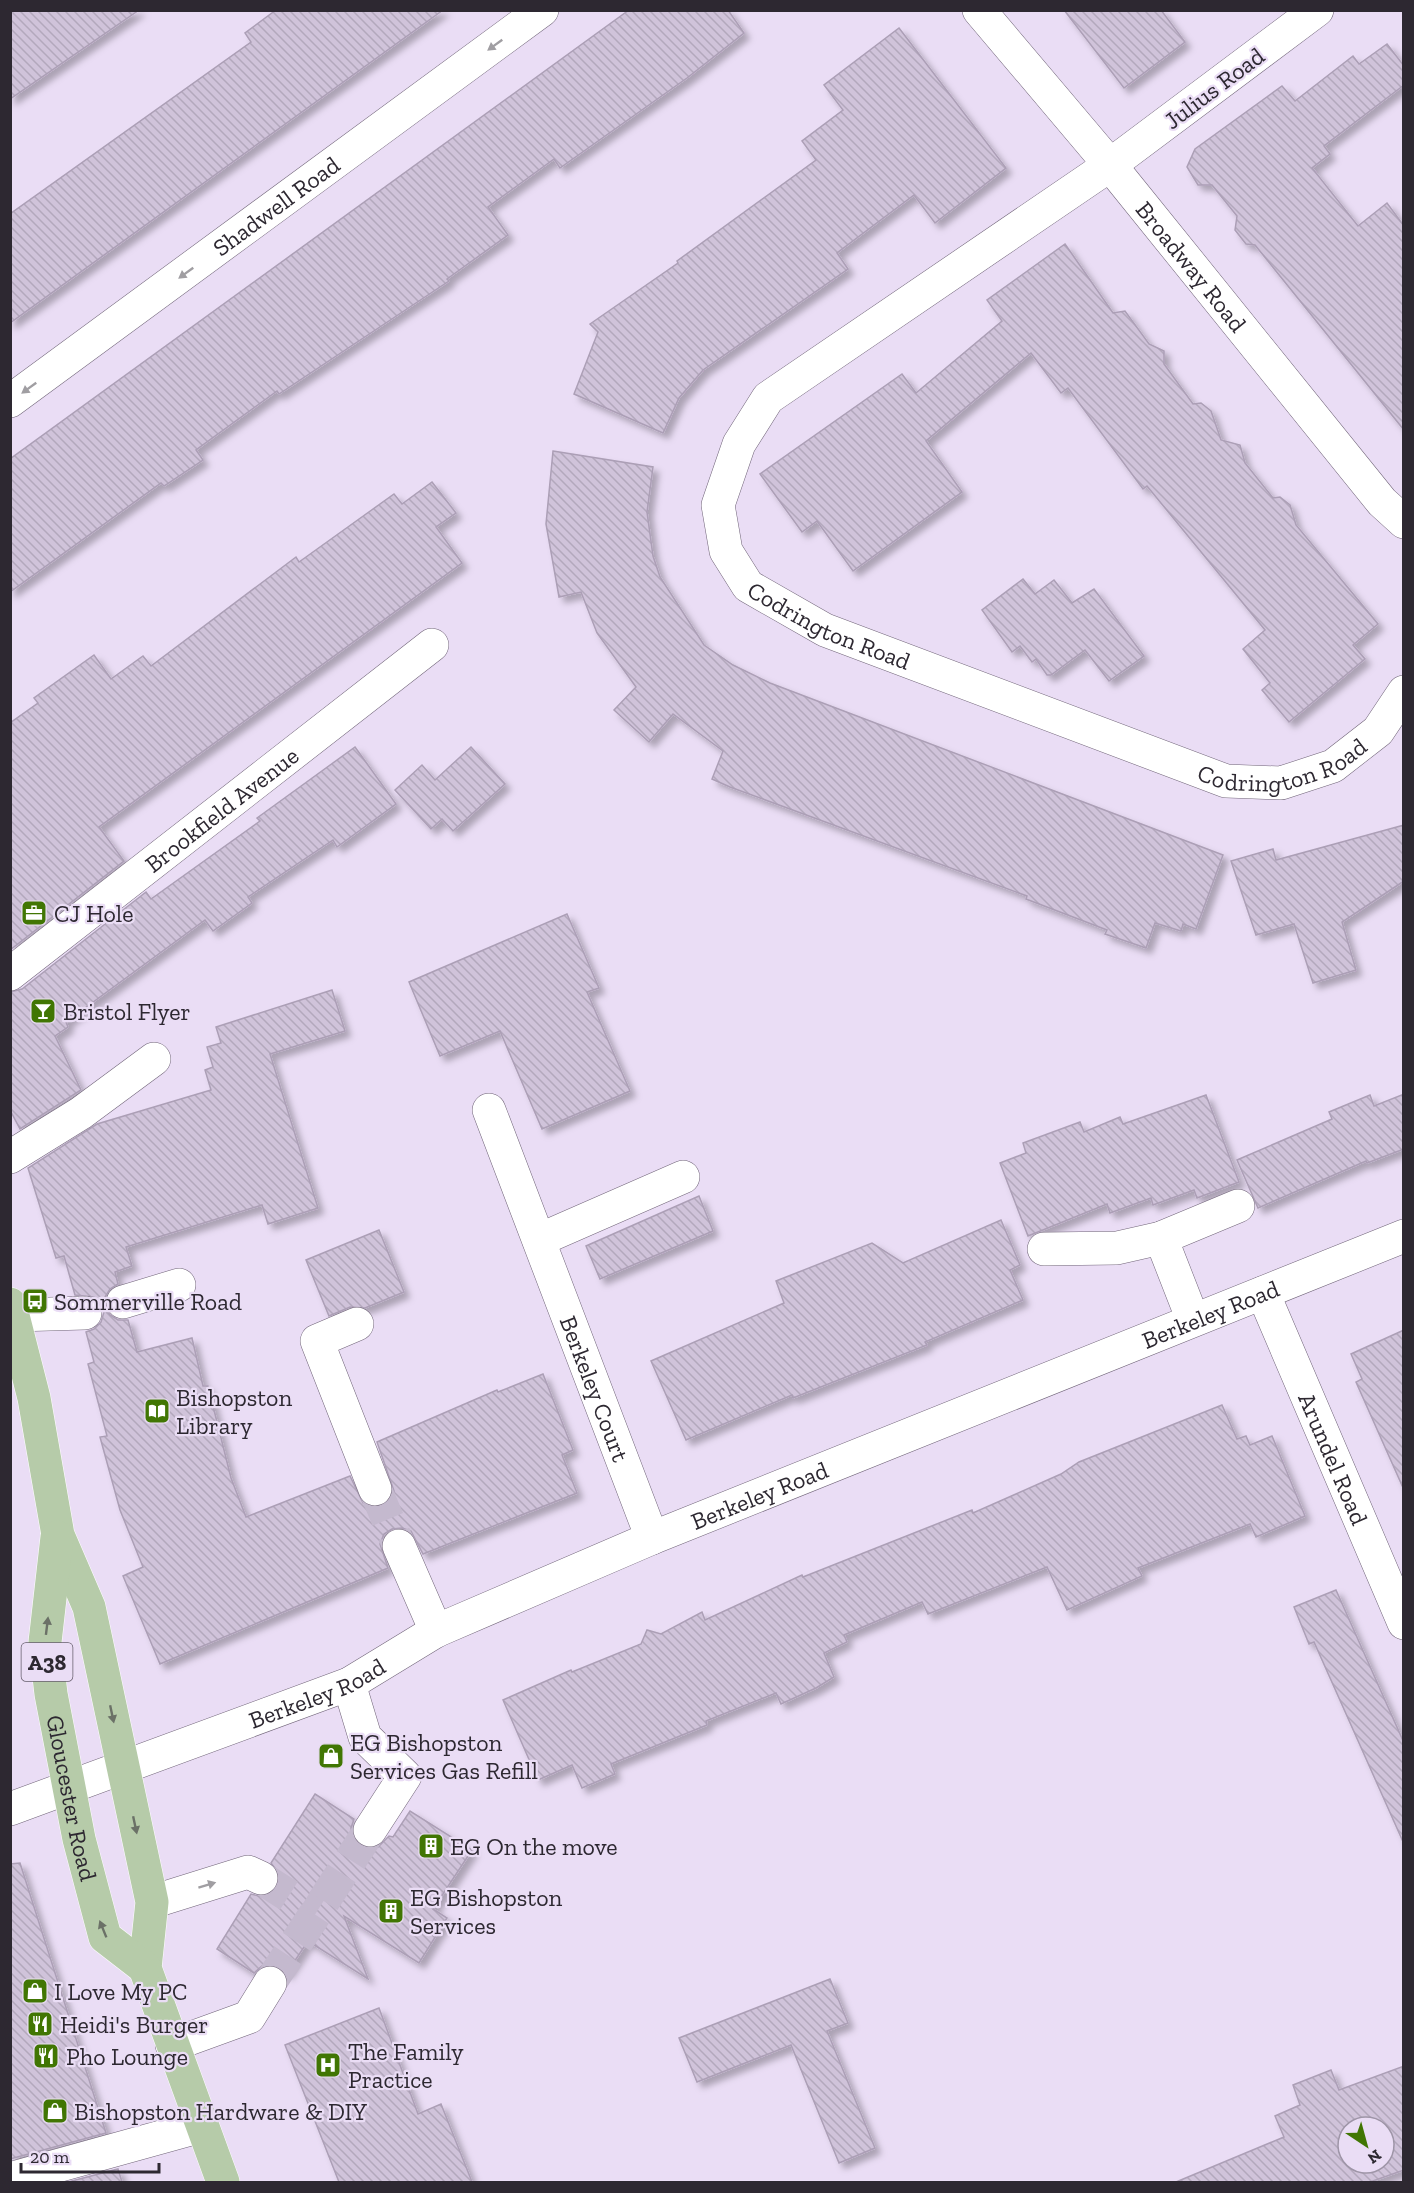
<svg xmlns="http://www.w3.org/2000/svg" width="1414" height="2193" viewBox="0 0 1414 2193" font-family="'Zilla Slab',serif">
<defs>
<pattern id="building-back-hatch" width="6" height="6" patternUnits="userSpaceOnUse" patternTransform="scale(1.5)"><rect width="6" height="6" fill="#d0c3da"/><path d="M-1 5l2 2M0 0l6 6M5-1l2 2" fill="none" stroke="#b3a8bc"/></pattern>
<filter id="shadow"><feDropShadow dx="5.5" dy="5.5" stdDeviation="3" flood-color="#0004"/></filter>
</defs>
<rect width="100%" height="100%" fill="#eaddf5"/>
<g fill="url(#building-back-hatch)" stroke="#ac9fb6" stroke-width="1.5" fill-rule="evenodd" filter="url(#shadow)">
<polygon points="10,10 139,10 10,99"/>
<polygon points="276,10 443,10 10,323 10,214 251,42 245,33"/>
<polygon points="629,10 728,10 744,33 687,78 560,168 554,159 488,207 508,235 447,279 449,281 279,394 277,391 196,450 203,460 164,486 161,483 10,592 10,459"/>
<polygon points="1064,10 1161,10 1185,42 1124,88"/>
<polygon points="899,28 1006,168 935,223 914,195 837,253 848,269 703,370 679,398 663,433 574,394 598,332 590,324 678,263 677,261 816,160 802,141 843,110 824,85"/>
<polygon points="1387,44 1404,66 1404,85 1324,146 1330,154 1312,168 1358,226 1387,203 1404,226 1404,430 1255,245 1246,244 1235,230 1237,216 1212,185 1198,185 1187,167 1195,149 1282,86 1295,101 1353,56 1359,64"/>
<polygon points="1065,244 1113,313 1125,311 1149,344 1164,351 1164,364 1193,404 1201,403 1211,411 1221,440 1240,445 1245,463 1273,498 1280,497 1290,505 1296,525 1378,624 1353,645 1365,659 1289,722 1262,690 1270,683 1243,649 1265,630 1147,486 1143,489 1068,388 1061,393 1031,353 926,441 962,492 853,571 817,521 802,532 760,474 902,374 916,393 1002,321 987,300"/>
<polygon points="553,451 653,467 647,512 653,556 660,577 704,645 733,665 770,683 1223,855 1196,929 1183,924 1181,931 1155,923 1146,948 1105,934 1107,930 1026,899 1027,896 730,787 712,779 723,751 673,714 649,742 614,710 636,687 597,633 581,592 559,597 546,524"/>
<polygon points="432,482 456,513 436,527 462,563 99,827 124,861 10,950 10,723 38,703 34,698 94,655 111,679 143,656 151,666 296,557 299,562 394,494 402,504"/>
<polygon points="1023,579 1035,594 1054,580 1072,603 1094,589 1144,656 1109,681 1085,650 1051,675 1047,675 1036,659 1032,662 1020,646 1012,652 982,610"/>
<polygon points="355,747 396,804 337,847 333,840 248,897 252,903 213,931 205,920 66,1022 68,1027 55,1036 81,1090 20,1129 10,1110 10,992 22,989 146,892 151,899 260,821 257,818"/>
<polygon points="471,747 505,784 453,831 442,819 431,829 395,790 422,765 435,780"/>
<polygon points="1404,825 1404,881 1342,922 1356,970 1313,983 1294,924 1256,935 1231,861 1273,849 1276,860"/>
<polygon points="567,914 599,988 587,992 630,1091 542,1129 500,1031 440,1056 409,982"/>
<polygon points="332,990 345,1031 270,1054 318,1208 268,1224 262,1205 126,1247 132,1266 115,1272 118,1284 110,1289 105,1297 105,1308 110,1315 118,1320 128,1320 137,1352 192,1338 203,1386 208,1386 231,1478 246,1517 350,1476 363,1503 372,1507 382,1506 390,1500 394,1491 377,1442 497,1390 498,1392 543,1374 573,1450 562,1455 577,1493 423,1554 411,1531 402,1528 392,1529 384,1534 380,1544 388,1568 160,1664 123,1576 143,1567 120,1510 100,1437 107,1436 88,1364 94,1362 86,1332 94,1329 101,1322 104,1312 101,1304 94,1297 75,1295 64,1256 56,1258 28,1168 97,1124 211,1090 205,1070 213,1067 207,1047 221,1043 216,1027"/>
<polygon points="1404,1094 1404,1149 1367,1163 1366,1161 1258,1208 1237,1160 1332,1119 1329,1112 1370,1095 1374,1106"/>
<polygon points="1206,1095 1239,1182 1197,1198 1194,1190 1153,1205 1151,1198 1110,1213 1107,1204 1028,1236 1000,1163 1026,1153 1023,1143 1080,1122 1084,1132 1120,1117 1123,1124"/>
<polygon points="699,1196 713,1231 600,1279 586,1246"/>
<polygon points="1001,1220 1020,1265 1010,1270 1023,1300 925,1342 927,1345 793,1398 792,1395 686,1440 651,1361 784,1303 776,1281 872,1243 903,1263"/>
<polygon points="379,1230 404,1292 365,1308 350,1307 329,1316 306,1260"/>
<polygon points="1404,1330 1404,1490 1356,1382 1362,1379 1351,1354"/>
<polygon points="1222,1405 1237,1439 1246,1436 1250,1445 1272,1436 1305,1516 1256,1537 1250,1524 1138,1568 1142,1576 1067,1610 1047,1567 928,1614 922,1602 844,1635 847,1642 824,1653 834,1677 816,1688 781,1704 776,1693 706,1721 707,1725 611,1764 615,1774 582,1788 572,1765 538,1780 503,1700 571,1670 572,1672 641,1644 647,1630 661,1634 702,1612 705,1620 802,1575 803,1577 972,1510 973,1513 1061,1474 1079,1462"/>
<polygon points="1336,1590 1404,1743 1404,1844 1314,1642 1309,1644 1294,1607"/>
<polygon points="315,1794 354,1819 351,1828 353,1838 360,1846 370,1849 378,1847 389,1836 393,1837 410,1811 472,1850 433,1909 447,1918 419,1963 344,1916 368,1979 308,1941 286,1974 280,1967 271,1964 262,1966 254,1973 217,1949 251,1894 263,1897 272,1893 278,1886 280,1876 271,1863"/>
<polygon points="20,1863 106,2133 10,2159 10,1864"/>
<polygon points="830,1979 848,2023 827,2031 875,2148 839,2163 791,2045 697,2082 679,2038"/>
<polygon points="379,2008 418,2114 441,2104 472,2182 339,2182 285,2045"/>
<path d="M1404,2066V2170L1370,2182H1176L1284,2137L1275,2116L1300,2105L1293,2085L1331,2070L1339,2090ZM1348,2127H1384V2163H1348Z"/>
<polygon points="118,2169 122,2182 68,2182"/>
</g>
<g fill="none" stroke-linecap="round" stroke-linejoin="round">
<g stroke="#c4b9ce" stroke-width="33" stroke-dasharray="33 16" stroke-linecap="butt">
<polyline points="375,1489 399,1546"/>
<polyline points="261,1878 316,1913"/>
<polyline points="270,1983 370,1830"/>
</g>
<g stroke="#716579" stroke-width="34">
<g id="minor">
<path id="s1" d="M979,10L1110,165L1382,502L1404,522"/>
<path id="s2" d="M1317,10L1110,165L768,398L739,444L718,505L726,551L748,586L825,630L1226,781L1281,783L1333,766L1378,731L1404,692"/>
<path id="s3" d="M10,401L542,10"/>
<path id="s4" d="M10,974L432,645"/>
<path id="s5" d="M489,1110L652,1538"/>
<polyline points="10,1157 81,1113 154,1059"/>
<polyline points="1161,1238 1193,1320"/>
<polyline points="539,1240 683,1177"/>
<polyline points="1044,1249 1117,1248 1161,1238 1238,1206"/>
<path id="s6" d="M1263,1293L1404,1623"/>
<polyline points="123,1302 179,1285"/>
<polyline points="15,1315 85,1313"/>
<polyline points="357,1324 317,1341 375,1489"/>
<polyline points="399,1546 436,1631"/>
<polyline points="349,1684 365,1737 405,1776 370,1830"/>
<path id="s7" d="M10,1809L349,1684L436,1631L652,1538L1404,1236"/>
<polyline points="152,1902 248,1872 261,1878"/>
<polyline points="172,2045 249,2017 270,1983"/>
<polyline points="10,2179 201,2126"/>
</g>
</g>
<g stroke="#fff" stroke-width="34">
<g id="major">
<polyline points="10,1304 34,1398 58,1535 89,1607 152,1902 145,1968 223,2182"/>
<path id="s8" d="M57,1537L45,1642L51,1694L79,1839L105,1937L145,1968"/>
</g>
</g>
<use href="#minor" stroke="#fff" stroke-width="33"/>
<use href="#major" stroke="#b6cba9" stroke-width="33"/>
</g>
<defs><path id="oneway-solid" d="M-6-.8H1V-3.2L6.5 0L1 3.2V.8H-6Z" transform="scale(1.5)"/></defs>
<g fill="#a09ea2">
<use href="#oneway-solid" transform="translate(495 45) rotate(144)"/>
<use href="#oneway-solid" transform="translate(186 273) rotate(144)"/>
<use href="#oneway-solid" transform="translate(29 388) rotate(144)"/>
<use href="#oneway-solid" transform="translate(207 1885) rotate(-17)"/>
</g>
<g fill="#6b7167">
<use href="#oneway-solid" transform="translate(47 1626) rotate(-83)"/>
<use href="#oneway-solid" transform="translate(112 1714) rotate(78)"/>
<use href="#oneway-solid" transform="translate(135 1825) rotate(78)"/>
<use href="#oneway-solid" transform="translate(103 1929) rotate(-112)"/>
</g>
<defs>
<g id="office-square" transform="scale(1.35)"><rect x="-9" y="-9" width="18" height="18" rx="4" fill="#417603" stroke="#eaddf5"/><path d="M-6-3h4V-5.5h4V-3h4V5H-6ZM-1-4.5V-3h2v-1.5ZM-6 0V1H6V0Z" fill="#fff"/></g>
<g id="bar-square" transform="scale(1.35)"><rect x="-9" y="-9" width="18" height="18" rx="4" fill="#417603" stroke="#eaddf5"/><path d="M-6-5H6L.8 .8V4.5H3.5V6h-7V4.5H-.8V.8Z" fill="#fff"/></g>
<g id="bus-square" transform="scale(1.35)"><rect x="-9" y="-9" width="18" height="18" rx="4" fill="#417603" stroke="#eaddf5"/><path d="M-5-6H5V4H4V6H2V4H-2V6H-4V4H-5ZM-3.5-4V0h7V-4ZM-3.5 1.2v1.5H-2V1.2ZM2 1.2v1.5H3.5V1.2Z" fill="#fff"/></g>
<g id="library-square" transform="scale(1.35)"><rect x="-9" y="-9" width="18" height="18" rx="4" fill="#417603" stroke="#eaddf5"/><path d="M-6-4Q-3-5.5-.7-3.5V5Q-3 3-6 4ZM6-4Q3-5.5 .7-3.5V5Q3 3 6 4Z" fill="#fff"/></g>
<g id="shop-square" transform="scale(1.35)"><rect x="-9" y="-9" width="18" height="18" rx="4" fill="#417603" stroke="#eaddf5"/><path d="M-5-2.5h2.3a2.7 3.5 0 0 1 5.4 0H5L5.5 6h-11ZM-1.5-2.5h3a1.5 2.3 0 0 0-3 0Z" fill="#fff"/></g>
<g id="building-square" transform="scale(1.35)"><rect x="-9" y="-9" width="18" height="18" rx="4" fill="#417603" stroke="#eaddf5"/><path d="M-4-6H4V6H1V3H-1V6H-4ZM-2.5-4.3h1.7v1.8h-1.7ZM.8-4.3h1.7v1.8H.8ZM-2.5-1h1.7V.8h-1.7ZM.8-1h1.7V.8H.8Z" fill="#fff"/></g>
<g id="restaurant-square" transform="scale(1.35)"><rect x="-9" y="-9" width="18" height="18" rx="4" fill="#417603" stroke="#eaddf5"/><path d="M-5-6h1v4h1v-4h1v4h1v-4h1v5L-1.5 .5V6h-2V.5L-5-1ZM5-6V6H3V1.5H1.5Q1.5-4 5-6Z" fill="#fff"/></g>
<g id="hospital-square" transform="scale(1.35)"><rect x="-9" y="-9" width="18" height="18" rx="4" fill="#417603" stroke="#eaddf5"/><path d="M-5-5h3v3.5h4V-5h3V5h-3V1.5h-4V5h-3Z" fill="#fff"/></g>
</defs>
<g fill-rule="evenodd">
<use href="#office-square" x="34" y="913"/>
<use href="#bar-square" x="43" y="1011"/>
<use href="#bus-square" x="35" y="1301"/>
<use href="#library-square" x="157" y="1411"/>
<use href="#shop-square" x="331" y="1756"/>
<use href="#building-square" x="431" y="1846"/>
<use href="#building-square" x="391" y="1911"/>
<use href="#shop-square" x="35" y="1991"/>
<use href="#restaurant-square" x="40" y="2024"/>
<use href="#restaurant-square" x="46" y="2056"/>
<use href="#hospital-square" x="328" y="2065"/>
<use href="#shop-square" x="55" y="2111"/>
</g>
<g text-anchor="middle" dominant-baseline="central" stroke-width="4.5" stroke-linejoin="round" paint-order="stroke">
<rect fill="#eaddf5" stroke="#665e6c" stroke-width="1.5" x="21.5" y="1643" width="51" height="38" rx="4.5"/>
<g font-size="22" font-weight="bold" fill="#2d2831">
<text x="47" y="1662">A38</text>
</g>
<g font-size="24" fill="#2d2831" stroke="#eaddf5">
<text transform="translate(1214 88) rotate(-37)">Julius Road</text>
<text stroke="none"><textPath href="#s3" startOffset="330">Shadwell Road</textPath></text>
<text stroke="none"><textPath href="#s1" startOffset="333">Broadway Road</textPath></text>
<text stroke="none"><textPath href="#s2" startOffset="970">Codrington Road</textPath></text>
<text stroke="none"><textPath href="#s2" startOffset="1456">Codrington Road</textPath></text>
<text stroke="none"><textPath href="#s4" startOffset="268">Brookfield Avenue</textPath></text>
<text stroke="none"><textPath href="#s7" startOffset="1300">Berkeley Road</textPath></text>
<text stroke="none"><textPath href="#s5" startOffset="298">Berkeley Court</textPath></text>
<text stroke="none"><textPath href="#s6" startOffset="180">Arundel Road</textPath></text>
<text stroke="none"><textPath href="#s7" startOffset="814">Berkeley Road</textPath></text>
<text stroke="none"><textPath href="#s7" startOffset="328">Berkeley Road</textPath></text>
<text stroke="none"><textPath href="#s8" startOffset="264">Gloucester Road</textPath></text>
</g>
<g font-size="24" fill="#2d2831" stroke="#eaddf5" text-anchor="start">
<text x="54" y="913">CJ Hole</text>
<text x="63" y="1011">Bristol Flyer</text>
<text x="54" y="1301">Sommerville Road</text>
<text x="176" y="1397">Bishopston<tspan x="176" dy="28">Library</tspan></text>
<text x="350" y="1742">EG Bishopston<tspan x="350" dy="28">Services Gas Refill</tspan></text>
<text x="450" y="1846">EG On the move</text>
<text x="410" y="1897">EG Bishopston<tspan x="410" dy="28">Services</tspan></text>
<text x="54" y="1991">I Love My PC</text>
<text x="60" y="2024">Heidi's Burger</text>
<text x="348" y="2051">The Family<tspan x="348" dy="28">Practice</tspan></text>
<text x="66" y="2056">Pho Lounge</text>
<text x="74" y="2111">Bishopston Hardware &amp; DIY</text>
</g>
</g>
<rect width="1414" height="2193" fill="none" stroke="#2d2831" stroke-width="24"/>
<g transform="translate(1366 2145) rotate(144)"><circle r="28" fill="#eaddf5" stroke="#9e95a7" stroke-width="1.5"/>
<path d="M0-4.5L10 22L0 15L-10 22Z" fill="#417603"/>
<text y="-9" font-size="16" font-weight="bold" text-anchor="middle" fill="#2d2831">N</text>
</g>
<path d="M21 2163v9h138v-9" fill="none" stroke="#2d2831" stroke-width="3"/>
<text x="30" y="2163" font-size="18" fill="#2d2831" stroke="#eaddf5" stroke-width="4.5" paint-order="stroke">20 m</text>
</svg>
